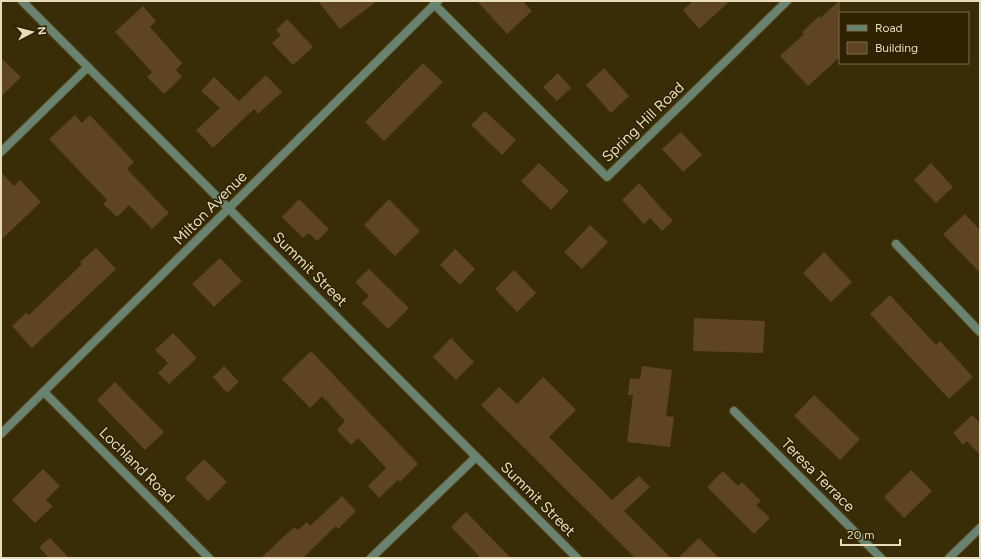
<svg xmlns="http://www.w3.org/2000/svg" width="981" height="559" viewBox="0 0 981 559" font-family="Figtree,sans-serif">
<rect width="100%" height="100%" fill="#382d06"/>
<g fill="#5e4420">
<polygon points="318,1 377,1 340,29"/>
<polygon points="477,1 523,1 532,11 507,34"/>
<polygon points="693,1 730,1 699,29 683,10"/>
<polygon points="839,1 840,1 840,57 808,86 780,56 804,34 802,32 819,16 820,18"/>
<polygon points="143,6 156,21 150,27 182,63 176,70 182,77 164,94 147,77 152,72 115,32"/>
<polygon points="287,19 313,47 293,65 272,43 281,35 276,30"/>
<polygon points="1,58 21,77 1,97"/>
<polygon points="423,63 443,82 384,141 365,122"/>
<polygon points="604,68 629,96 611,113 586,85"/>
<polygon points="558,73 571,88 557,101 543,87"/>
<polygon points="266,75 282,92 258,114 254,109 213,148 196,130 220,108 201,91 214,77 239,101"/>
<polygon points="485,111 516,140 502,155 471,125"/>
<polygon points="75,115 82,123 90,115 104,130 134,162 127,169 169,213 152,229 129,205 117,217 103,204 107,200 49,139"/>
<polygon points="681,132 702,155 683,172 662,149"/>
<polygon points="539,163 569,191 551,210 521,181"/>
<polygon points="931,163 953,187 936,203 914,180"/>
<polygon points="1,172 14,186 20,180 41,202 1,240"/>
<polygon points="639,183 673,221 662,231 650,218 644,224 622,200"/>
<polygon points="299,199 329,229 317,241 309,233 303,238 282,217"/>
<polygon points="389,199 420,231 395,256 364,225"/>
<polygon points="965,214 980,230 980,273 943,234"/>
<polygon points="590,225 608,242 582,269 564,252"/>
<polygon points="96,248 116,269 32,348 12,326 26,313 29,315 82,264 80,262"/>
<polygon points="455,249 475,269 460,285 440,265"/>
<polygon points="824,252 852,282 831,302 803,273"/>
<polygon points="220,258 242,281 214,307 192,284"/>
<polygon points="369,269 409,308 388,329 362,303 369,296 355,282"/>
<polygon points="514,270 536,293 517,312 495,289"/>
<polygon points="890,295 936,345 940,341 973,377 949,399 870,314"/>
<polygon points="694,318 765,321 763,353 693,351"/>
<polygon points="173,333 197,358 169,384 158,373 168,363 155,350"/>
<polygon points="451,338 474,362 456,380 433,357"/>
<polygon points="311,351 418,464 400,482 398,480 379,498 368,486 386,468 358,438 351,445 337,430 345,421 322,396 310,408 282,379"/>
<polygon points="224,366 239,382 227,393 213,377"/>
<polygon points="642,366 672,370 666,416 674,417 670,447 627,442 633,395 628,395 630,378 640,379"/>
<polygon points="543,377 576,410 549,437 612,500 639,476 650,487 624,511 671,558 635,558 481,405 499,387 517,404"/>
<polygon points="115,382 164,432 145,450 97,400"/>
<polygon points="814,395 860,439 840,460 794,416"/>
<polygon points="972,415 980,423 980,455 967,441 963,445 953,433"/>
<polygon points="204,459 227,482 208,501 185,478"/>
<polygon points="43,469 60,486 46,500 53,506 35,523 12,500"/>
<polygon points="911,470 932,491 904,518 884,497"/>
<polygon points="723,471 738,486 742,482 761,501 756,505 770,518 754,534 707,487"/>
<polygon points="342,496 356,511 338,529 336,526 303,558 261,558 294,527 298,530 307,522 310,526"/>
<polygon points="466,512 511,558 481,558 451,527"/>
<polygon points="50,538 69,558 49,558 39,547"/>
<polygon points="699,538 719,558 678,558"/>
</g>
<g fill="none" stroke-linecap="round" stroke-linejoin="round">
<g stroke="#544923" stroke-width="10">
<g id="minor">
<polyline points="22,1 577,558"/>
<polyline points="434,4 607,177 787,1"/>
<polyline points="1,152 88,67"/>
<polyline points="896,244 980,332"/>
<polyline points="44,392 209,558"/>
<polyline points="734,411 881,558"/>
<polyline points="1,434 438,1"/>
<polyline points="371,558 476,457"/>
<polyline points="949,558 980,528"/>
</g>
</g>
<use href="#minor" stroke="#68836f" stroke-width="8"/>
</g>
<g text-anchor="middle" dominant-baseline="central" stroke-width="3" stroke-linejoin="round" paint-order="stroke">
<g font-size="15" fill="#e8ddbb" stroke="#2e2300">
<text transform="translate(643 122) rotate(-44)">Spring Hill Road</text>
<text transform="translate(210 208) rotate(-45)">Milton Avenue</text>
<text transform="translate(310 269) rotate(45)">Summit Street</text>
<text transform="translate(137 465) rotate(45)">Lochland Road</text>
<text transform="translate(818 475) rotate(45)">Teresa Terrace</text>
<text transform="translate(538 499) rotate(45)">Summit Street</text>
</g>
</g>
<rect width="981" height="559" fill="none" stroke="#e8ddbb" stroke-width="4"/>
<rect x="839" y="12" width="130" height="52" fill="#2e2300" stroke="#786d4b"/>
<rect x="847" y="25" width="20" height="6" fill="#68836f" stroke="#786d4b"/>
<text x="875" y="32" font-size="12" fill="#e8ddbb">Road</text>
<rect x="847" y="42" width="20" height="12" fill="#5e4420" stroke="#786d4b"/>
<text x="875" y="52" font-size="12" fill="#e8ddbb">Building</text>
<g transform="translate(32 32) rotate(83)" stroke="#2e2300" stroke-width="3" paint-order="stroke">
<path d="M0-3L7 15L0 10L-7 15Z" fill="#e8ddbb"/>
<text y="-6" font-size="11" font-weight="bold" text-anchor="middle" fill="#e8ddbb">N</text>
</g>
<path d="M841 539v6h59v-6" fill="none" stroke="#e8ddbb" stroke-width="2"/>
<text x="847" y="539" font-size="12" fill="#e8ddbb" stroke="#2e2300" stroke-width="3" paint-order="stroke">20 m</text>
</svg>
